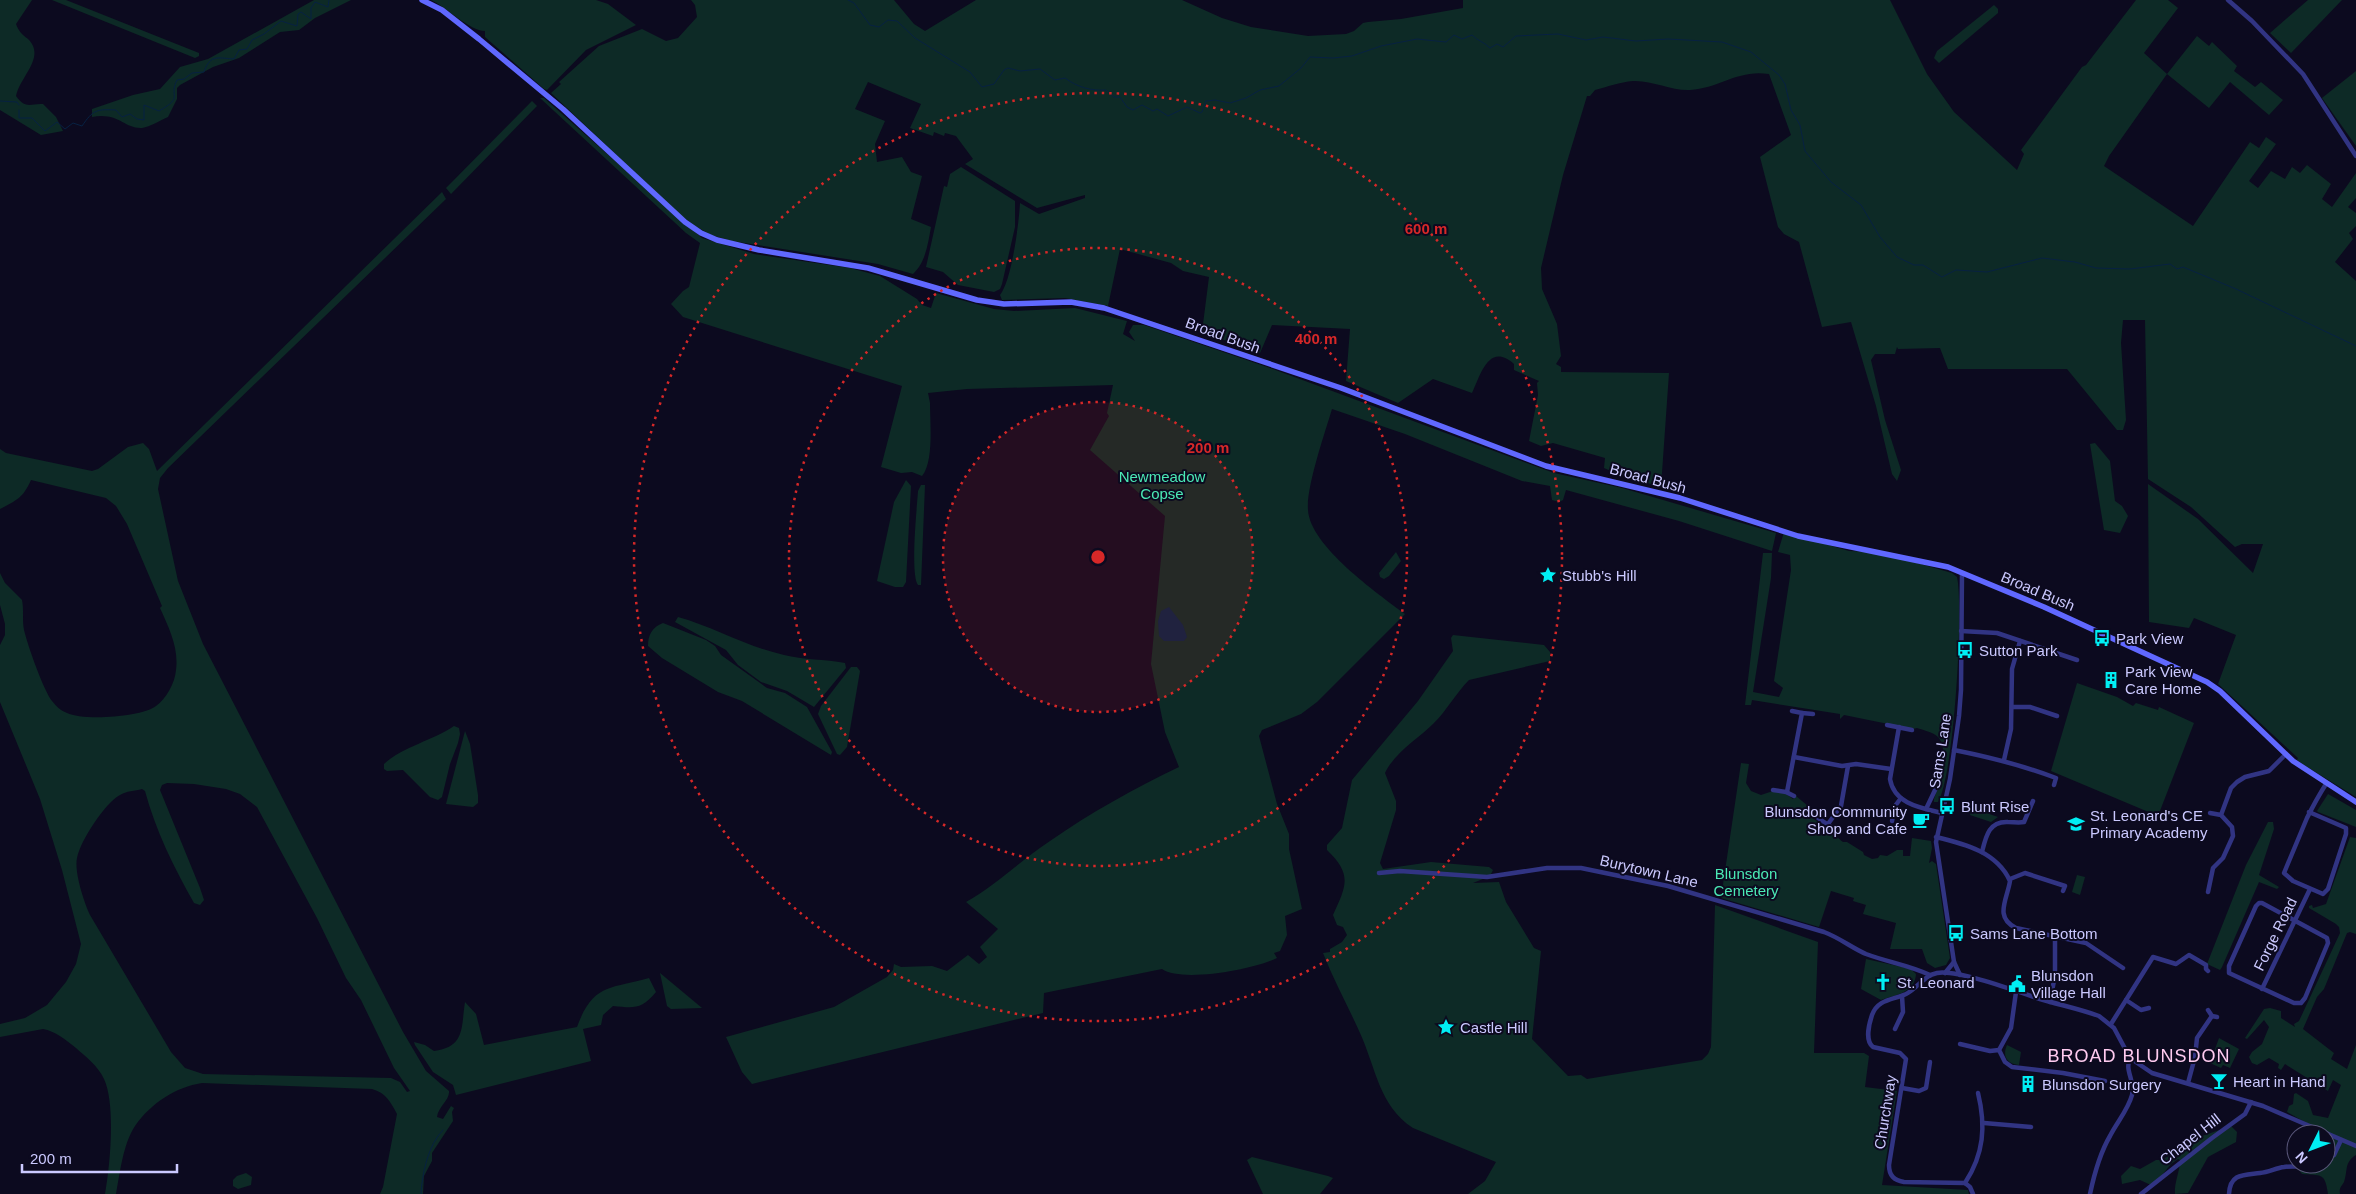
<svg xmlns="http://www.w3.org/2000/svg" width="2356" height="1194" viewBox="0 0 2356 1194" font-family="Arial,sans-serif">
<rect width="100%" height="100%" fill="#0c0a1f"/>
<g fill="#0d2a26" fill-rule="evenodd">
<path d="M0,0H32L16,24C21,38 29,36 33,46C40,62 20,78 16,96C26,110 31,103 43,104L56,117L63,131L41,135L0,110Z"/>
<polygon points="52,0 66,0 199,53 199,56 195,58"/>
<path d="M314,0H351L315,18L299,30L280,32L239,58L213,67L180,85L177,88V99L168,117C161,120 150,127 142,128C124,129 119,112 92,117V109L133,95L160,89L180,67L208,59Z"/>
<path d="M431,0H596L608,4L636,25L586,50L547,90L544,89L485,37V31C470,31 446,7 431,0Z"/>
<path d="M691,0H894L914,24L925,31L976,0H1182L1222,18L1251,27L1308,36L1346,34L1354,31L1363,23L1368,22L1401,19L1463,8V0H1890L1927,74L1954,112L2017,170L2024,154L2021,150L2082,67L2086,65L2136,0H2168L2178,8L2144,53L2167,74L2197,36L2209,46L2212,42L2237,66L2234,71L2255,87L2261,82L2283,100L2269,115L2230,82L2209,108L2167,74L2109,156L2104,166L2193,226L2250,142L2259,148L2266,137L2276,144L2249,181L2258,188L2271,171L2285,179L2292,167L2300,173L2307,165L2331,184L2322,199L2332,207L2356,173V198L2348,207L2356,213V226L2349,233L2353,239L2335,262L2356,281V797L2304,765L2297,760L2298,758L2218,684L2236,635L2194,618L2189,628L2149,622L2148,484L2198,519L2253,573L2263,544H2242L2235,547L2191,507L2148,479L2145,320H2123L2121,343L2126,420L2123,430H2117L2067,369H1948L1940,348L1898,349L1897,347L1895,354H1875L1871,360L1885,420L1901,470L1897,481L1892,474L1876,406L1851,322L1822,327L1799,242L1784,234L1778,227L1760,157L1791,135L1769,74C1738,69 1720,88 1690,90C1672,91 1652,80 1633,81C1620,82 1607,87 1595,90L1590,96H1587L1563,175L1541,268L1542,289L1557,324L1561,356L1556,364L1561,367V372L1669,373L1661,487L1620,475L1604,468L1605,458L1553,443L1541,446L1529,441L1538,395L1537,383L1539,381L1514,370V364C1489,342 1481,374 1472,393L1433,379L1398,403L1346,381L1350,329L1272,325L1260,353L1202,332L1209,277L1183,271L1171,263L1120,249L1108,306L1065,298L1002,300L1000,295C1012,280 1019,222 1020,203L1039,214L1085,198V195L1037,208L965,164L973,159L956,136L945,133L944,136L934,132L933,136L910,128L921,104L868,82L855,109L885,121L875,144L877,162L902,157L911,172L922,176L911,219L931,227C928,243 926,262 913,274L878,264L732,241L711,235L695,226L678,213L551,93L561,84L559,82L599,46L642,29L666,41L678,38L697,17L695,5Z"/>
<polygon points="2308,0 2342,0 2291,53 2270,33"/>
<polygon points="1994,5 1998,9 1998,13 1939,63 1934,58 1937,51"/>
<polygon points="2356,71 2356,146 2322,98"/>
<path d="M540,98H544L702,238L754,254L850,268L880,276L917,299L922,305L931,308L936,293L994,309L1014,311L1075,308L1127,321L1123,334L1135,341L1129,332L1133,325H1144L1270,368L1554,473L1622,488L1776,533L1772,551L1679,521L1566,490L1563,500L1559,502L1552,500L1550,486L1522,481L1405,434L1332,409C1325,433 1306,487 1308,510C1310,546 1377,593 1405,614L1317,702L1301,714L1262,730L1259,736L1277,804L1289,834V849L1302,909L1285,916L1287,935L1280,951L1274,953L1277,958C1255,969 1182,983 1162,969L1044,993L1043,1013L752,1084L742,1072L726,1037L834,1007L887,977L893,970L894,964L901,967L932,966L947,971L968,955L979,964L987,957L980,947L998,929L966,902C996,885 1021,860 1050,841C1090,813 1135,788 1179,767L1165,732L1151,664L1165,516L1090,450L1109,416L1107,413L1113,385L967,389L928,393L930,403C930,421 934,462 922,476L912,472L901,473L881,467L902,386L683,317L671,304L683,291L689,287L700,243L686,233Z"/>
<polygon points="532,101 537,106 451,194 446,188"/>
<polygon points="961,167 1015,201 1015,227 1002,284 1000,289 994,292 958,285 943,272 926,267 944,186 947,187 950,174"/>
<path d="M442,192L446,199L168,468L160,478L158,489L178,581L203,644L403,1032L426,1071L449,1091C450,1100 438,1107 437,1117L443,1119L451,1106L454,1108L452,1112L453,1121L432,1153V1161L424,1176L423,1194H380L383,1187L397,1114C390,1101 386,1093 372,1089L202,1083C176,1087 151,1103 135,1126C123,1144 120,1173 116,1194H105C110,1166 116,1105 104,1079C98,1066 86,1057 76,1048C66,1040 55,1031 43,1029L0,1037V1024L25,1018L47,1005L66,982L76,964L81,944L62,870L40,799L0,702V645L5,635V624L0,605V573L5,583L22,600C24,610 22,620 24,630C28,646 43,689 52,701C56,706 61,711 67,713C83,721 142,717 156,706C166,699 175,683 176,670C179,648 169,628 160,608L162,606L127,524L116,506L106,498L31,480C23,498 17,500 0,509V449L6,453L92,471L98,469L128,447L143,443L149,449L157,471ZM167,783L194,784L226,789L240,794L257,807L317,918L346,978L361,1000L394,1068L410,1091L407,1092L400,1082L391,1078L203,1074L185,1068L171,1052L90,915C84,902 74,872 77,858C80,841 105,803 120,795C126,791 135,791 142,789L145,791C155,829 174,868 194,903L200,905L204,900L200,888L160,790L162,785Z"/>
<polygon points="2095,443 2110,461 2115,501 2122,506 2128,516 2120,533 2104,530 2090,444"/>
<polygon points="906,480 911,486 906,582 903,587 895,587 877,581 894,502"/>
<path d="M921,485H925L921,585H918C910,574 917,507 918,491Z"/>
<path d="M1784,532L1849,551L1879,552L1952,573L1957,577C1964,608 1954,776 1938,802H1934V799C1939,785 1950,750 1938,737C1933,732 1923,730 1917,728L1913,729L1844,715L1840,719V714L1752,700L1751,705H1745L1763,553H1772L1771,578L1753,692L1779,697L1783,688L1774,681L1791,570L1790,555L1778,552Z"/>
<polygon points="1396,552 1401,561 1389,576 1384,579 1380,577 1379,573"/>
<path d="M678,617C714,627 747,647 784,655C803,660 825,659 845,663L846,668L814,707L787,691L761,682L738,665L726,650L675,622Z"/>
<path d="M663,623L706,640L715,646L721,655L767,688L785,693L807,707L832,752L831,755L742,701L718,692L662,658L648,646C648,635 652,627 663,623Z"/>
<path d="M1453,635L1544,645L1550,652V661L1469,680C1456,693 1447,710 1434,723C1418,739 1395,752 1385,773L1396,801V810L1380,863L1383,869L1431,862L1489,867L1493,870L1490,876L1473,883L1499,882L1506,902L1534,948L1541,951L1532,1039L1568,1076L1581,1075L1587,1079L1702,1060L1708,1054L1711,1047L1715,905L1818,942L1814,1053H1864L1869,1056L1865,1087L1897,1091L1882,1185L1968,1190L1969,1194H1468L1485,1181L1496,1162L1413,1128C1379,1106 1376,1068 1360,1033C1348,1006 1334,981 1323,953L1330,952V949L1342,942L1347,935L1343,927L1337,925L1333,915C1347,885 1352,874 1327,850V845L1342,828L1352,780L1418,701L1453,651L1451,638Z"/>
<polygon points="851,667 857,667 860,671 847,747 840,755 837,754 818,714 821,706"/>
<polygon points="2077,683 2117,697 2133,706 2136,703 2158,710 2159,707 2194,723 2158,816 2051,771"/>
<path d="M454,726L459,728L460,734L458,743L450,764L442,797L438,800L430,797L403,770L387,771L384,769V764C404,746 432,741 454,726Z"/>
<polygon points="465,731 470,744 478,795 478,803 473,807 446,804"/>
<path d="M1741,763L1749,764L1746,783L1751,791L1761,795L1773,791L1786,794L1793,799L1796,796L1808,806L1806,809C1809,820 1820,821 1829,828C1835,833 1837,838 1843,842H1847L1863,852L1864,855L1872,859L1878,858L1880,855L1887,856L1897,850H1903V856H1910L1912,838L1931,841L1932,848L1929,863L1932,861L1936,864L1950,958L1946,965L1935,968L1927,963L1922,949H1890L1896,923L1863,914L1866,905L1853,901L1854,898L1831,891L1819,927L1721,898Z"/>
<polygon points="2328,794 2356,810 2356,827 2318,812 2317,811"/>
<polygon points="1972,808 1998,817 1991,822 1970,815"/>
<polygon points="2268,822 2273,822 2274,829 2259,875 2279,887 2277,889 2259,882 2222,967 2220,970 2207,964 2246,865"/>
<path d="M2350,837L2356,838V934L2350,932L2347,933L2324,989L2317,997L2303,1029L2334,1053L2331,1059L2347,1069L2356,1045V1155C2344,1162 2348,1171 2344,1182C2341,1187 2339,1188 2340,1194H2328C2325,1171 2320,1176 2302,1174L2299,1170L2301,1164H2326V1134H2314L2315,1128L2312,1126L2287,1112L2289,1106L2293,1104L2294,1094L2296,1093L2308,1101L2313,1115L2328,1118L2341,1085L2333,1080L2328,1091L2285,1064L2281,1070L2278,1068L2279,1064L2269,1058L2257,1065L2252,1063L2249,1057L2252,1052L2262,1044L2269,1027L2264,1020L2247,1039L2245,1038L2264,1009L2270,1008L2281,1011V1018L2295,1027L2294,1024L2299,1021L2340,933L2339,927L2336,924L2309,908V906L2312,905L2313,908L2326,904Z"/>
<polygon points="2077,875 2085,877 2080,895 2072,892"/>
<path d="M1866,959L1911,969L1916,974C1915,993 1895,995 1881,1000L1861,989Z"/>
<polygon points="660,973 702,1008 671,1009 667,1006"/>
<path d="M649,978L656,992C641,1010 634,1008 613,1006L603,1015L601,1025L583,1029L591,1061L456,1095L453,1085L433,1072L415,1045L414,1042L425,1045L434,1051C466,1047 461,1026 465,1002L476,1014L484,1045L577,1027C593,983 611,989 649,978Z"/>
<polygon points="2219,1038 2239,1049 2230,1068 2223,1065 2221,1068 2210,1063"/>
<path d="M2007,1045L2021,1052L2019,1065C2007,1064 2002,1056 2007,1045Z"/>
<path d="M2231,1126L2237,1132L2236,1142L2208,1157L2188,1193L2175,1194C2174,1182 2180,1172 2180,1160L2178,1159L2171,1164L2153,1186L2140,1180L2122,1184L2121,1176L2131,1166L2140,1169L2156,1160H2162L2199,1137Z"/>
<polygon points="1252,1157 1328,1176 1333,1178 1320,1194 1263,1194 1247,1160"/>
<polygon points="246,1173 252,1177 251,1185 238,1189 233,1186 233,1180 237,1176"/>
</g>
<polygon fill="#072142" points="1169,607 1183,625 1187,637 1184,641 1164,641 1159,636 1158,621 1161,611"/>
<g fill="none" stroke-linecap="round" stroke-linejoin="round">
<g stroke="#072142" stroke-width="1">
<path d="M848,0L854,3L870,25L879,27L888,20L897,21L915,38L970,72L982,87L994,84L1004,70L1008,68L1020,71L1040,69L1055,80L1065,78C1077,87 1091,91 1106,90L1114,97H1120L1127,107L1133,110L1142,105L1153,111L1157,109L1168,116L1187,107L1200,113L1202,112L1206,101L1215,100L1230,103L1246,98L1260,90L1279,86L1301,68L1310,57L1333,58L1352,56L1381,46L1417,39L1446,42L1454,35L1462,39L1472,35C1478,41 1484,42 1490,48L1497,44L1503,47L1516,36L1558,34L1586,40L1603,37L1636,41L1668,39L1722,42L1751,52L1779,75L1785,84L1791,110L1800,125L1805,151L1831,182L1861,205L1880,237L1897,257L1914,265H1923L1942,277L1956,270L1987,272L2042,258L2075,262L2096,268L2130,269L2170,264L2177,269L2183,267L2236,289L2356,346"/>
<polyline points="0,101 17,102 19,105"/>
<path d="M19,110V118H32L45,131L57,122L65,129L73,123L82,126C93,110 96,109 116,110L122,117L130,114L137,119L144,120V105L159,111C185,96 168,98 177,80L184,79L192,73L204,72C210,54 218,58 234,59L239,50L247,49L252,40L264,34L281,21L297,26L298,14L301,12L311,19V8L315,2L328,7L329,0"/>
<path d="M421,1194C422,1174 428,1145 443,1130"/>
</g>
<g stroke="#313483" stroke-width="4.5">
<polyline points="2228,0 2252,21 2303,74 2356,156"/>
<polyline points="1961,631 1997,633 2077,660"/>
<polyline points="2012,707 2030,707 2057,716"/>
<polyline points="1802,713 1813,714"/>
<polyline points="1887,725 1912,730"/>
<path d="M1899,727L1890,779C1894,804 1921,808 1942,813"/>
<path d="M1954,750C1989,757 2022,765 2056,778L2054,785"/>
<polyline points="1794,757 1842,766 1856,764 1891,769"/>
<polyline points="2004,760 2011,729 2012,669 2020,641"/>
<polyline points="1773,790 1786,792 1794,796"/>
<polyline points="1787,792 1802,713 1792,711"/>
<polyline points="1926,809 1936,788 1940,769"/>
<path d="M2309,812L2346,828V834L2328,889L2323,894L2293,881L2284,873L2307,818C2313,806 2319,795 2326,784"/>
<polyline points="2210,813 2221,815"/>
<polyline points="1818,818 1836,830"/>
<polyline points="1892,821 1895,806 1901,798"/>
<polyline points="1828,824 1841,806 1848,766"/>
<path d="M1936,837C1965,844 1997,852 2010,881C2007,900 1994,917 2016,928L2086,943L2123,968"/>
<path d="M1982,852C1986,836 1989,821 2008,822C2014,822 2019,823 2024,822L2033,801"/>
<path d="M1379,873L1400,871L1487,877L1547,868H1581L1668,886L1824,932C1840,938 1852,948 1866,954C1887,962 1909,965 1930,975"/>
<polyline points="2010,879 2025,873 2065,886 2063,891"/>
<polyline points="2208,892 2213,868 2223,858 2233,836 2232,827 2221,815 2231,788 2237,782 2245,777 2269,771 2285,755"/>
<polygon points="2259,903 2262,903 2327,938 2328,943 2305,998 2301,1003 2294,1003 2229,973 2229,966 2256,906"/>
<polyline points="1945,973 1954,962"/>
<polyline points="1960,975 1954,962 1936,842 1950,779 1959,716 1961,690 1962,573"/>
<polyline points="2262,989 2310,889"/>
<polyline points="2016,992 2011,1028 1999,1050 2005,1062 2012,1067 2063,1073 2105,1081"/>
<polyline points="2126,1000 2141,1010 2149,1008"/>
<polyline points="2050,1002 2055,975 2055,936"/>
<polyline points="2208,1010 2212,1016 2217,1017"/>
<polyline points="2111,1024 2153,957 2176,964 2189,955 2206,965 2206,969 2208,971"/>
<polyline points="1895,1029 1903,1012 1902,996"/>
<polyline points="1960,1044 1990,1051 1999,1050"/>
<polyline points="2188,1083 2195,1057 2197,1038 2212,1016"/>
<polyline points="1902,1088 1919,1091 1926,1088 1930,1062"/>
<polyline points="1984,1123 2031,1127"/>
<polyline points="2326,1161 2334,1155 2341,1140"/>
<path d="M1965,1183L1904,1182C1894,1180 1889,1176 1889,1165L1906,1059L1900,1053L1873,1047C1865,1041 1869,1024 1872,1015C1878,999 1893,1000 1906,994C1918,988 1923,976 1937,973C1957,969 2019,992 2040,999C2060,1005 2080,1009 2099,1016L2114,1028L2130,1058L2152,1073L2263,1106L2356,1146"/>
<path d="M1965,1183C1984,1154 1986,1126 1978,1093"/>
<polyline points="1965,1183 1970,1187 1973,1194"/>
<path d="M2090,1194C2094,1175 2100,1153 2110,1136C2117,1122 2128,1110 2132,1095C2136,1082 2124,1071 2130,1058"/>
<polyline points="2141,1194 2212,1138 2245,1114 2251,1102"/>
<path d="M2229,1194C2230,1173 2244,1175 2260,1173C2269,1172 2276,1168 2284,1167C2296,1165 2307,1169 2319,1164"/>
</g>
<polyline stroke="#6068ff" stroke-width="5.5" points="422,0 442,10 479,39 563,109 685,222 701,233 717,240 759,250 868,268 977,300 1004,304 1071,302 1104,308 1341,388 1546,466 1680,498 1798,536 1948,567 2044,607 2207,682 2220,691 2293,761 2356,802"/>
</g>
<circle cx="1098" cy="557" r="155" fill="#d62828" fill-opacity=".12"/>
<g fill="none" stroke="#d62828" stroke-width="2.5" stroke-dasharray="2.5 5">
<circle cx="1098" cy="557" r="155"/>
<circle cx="1098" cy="557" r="309"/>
<circle cx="1098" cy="557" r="464"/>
</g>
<defs>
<g id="sight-bare" transform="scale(1.35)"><path d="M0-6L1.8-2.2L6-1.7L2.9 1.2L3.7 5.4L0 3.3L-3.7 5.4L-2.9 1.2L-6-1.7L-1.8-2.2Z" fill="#00eef4" stroke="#0c0a1f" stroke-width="2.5" paint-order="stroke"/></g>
<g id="bus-bare" transform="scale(1.35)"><path d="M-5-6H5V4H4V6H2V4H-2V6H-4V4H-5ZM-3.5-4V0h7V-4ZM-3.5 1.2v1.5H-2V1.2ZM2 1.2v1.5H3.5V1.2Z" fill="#00eef4" stroke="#0c0a1f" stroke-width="2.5" paint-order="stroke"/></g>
<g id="building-bare" transform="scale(1.35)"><path d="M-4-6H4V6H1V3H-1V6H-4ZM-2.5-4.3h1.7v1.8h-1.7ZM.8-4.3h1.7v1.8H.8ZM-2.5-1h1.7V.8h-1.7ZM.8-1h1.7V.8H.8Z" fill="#00eef4" stroke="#0c0a1f" stroke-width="2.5" paint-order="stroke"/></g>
<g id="cafe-bare" transform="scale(1.35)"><path d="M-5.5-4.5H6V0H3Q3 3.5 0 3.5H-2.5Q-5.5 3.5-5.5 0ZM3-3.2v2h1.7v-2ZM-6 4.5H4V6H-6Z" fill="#00eef4" stroke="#0c0a1f" stroke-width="2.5" paint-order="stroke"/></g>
<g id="school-bare" transform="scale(1.35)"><path d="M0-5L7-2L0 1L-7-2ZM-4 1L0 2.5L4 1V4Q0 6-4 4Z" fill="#00eef4" stroke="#0c0a1f" stroke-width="2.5" paint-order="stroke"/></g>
<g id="church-bare" transform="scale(1.35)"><path d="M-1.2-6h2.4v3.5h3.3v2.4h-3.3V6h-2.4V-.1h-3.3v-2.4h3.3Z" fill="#00eef4" stroke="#0c0a1f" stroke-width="2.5" paint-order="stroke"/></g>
<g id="civic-bare" transform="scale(1.35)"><path d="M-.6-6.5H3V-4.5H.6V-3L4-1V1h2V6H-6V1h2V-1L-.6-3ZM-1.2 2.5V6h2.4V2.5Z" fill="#00eef4" stroke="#0c0a1f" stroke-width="2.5" paint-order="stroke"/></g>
<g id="bar-bare" transform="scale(1.35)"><path d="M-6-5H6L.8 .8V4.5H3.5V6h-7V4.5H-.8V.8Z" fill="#00eef4" stroke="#0c0a1f" stroke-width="2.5" paint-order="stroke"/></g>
</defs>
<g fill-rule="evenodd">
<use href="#sight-bare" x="1548" y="575"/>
<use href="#bus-bare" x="2102" y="638"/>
<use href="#bus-bare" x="1965" y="650"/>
<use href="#building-bare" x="2111" y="680"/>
<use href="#bus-bare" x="1947" y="806"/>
<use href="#cafe-bare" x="1921" y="820"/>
<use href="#school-bare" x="2076" y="824"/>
<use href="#bus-bare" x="1956" y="933"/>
<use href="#church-bare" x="1883" y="982"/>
<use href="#civic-bare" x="2017" y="984"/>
<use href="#sight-bare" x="1446" y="1027"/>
<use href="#bar-bare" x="2219" y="1081"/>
<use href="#building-bare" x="2028" y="1084"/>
</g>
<g text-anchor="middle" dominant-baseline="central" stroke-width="4" stroke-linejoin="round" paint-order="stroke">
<g font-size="15" fill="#cbc9ff" stroke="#0c0a1f">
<text transform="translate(1223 335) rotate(20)">Broad Bush</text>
<text transform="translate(1648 478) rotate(15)">Broad Bush</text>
<text transform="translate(2038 591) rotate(23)">Broad Bush</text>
<text transform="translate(1940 751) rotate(-81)">Sams Lane</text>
<text transform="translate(1649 871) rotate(13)">Burytown Lane</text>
<text transform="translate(2275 934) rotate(-64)">Forge Road</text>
<text transform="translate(1885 1112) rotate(-81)">Churchway</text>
<text transform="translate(2190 1139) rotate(-38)">Chapel Hill</text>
</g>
<g font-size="15" fill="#4be9b5" stroke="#0c0a1f">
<text x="1162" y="476">Newmeadow<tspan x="1162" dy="17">Copse</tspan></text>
<text x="1746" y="873">Blunsdon<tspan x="1746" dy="17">Cemetery</tspan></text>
</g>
<g font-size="15" fill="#cbc9ff" stroke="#0c0a1f" text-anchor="start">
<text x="1562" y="575">Stubb's Hill</text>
<text x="2116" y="638">Park View</text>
<text x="1979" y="650">Sutton Park</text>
<text x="2125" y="671">Park View<tspan x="2125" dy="17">Care Home</tspan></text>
<text x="1961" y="806">Blunt Rise</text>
<text x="1907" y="811" text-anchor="end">Blunsdon Community<tspan x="1907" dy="17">Shop and Cafe</tspan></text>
<text x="2090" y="815">St. Leonard's CE<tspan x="2090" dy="17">Primary Academy</tspan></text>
<text x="1970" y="933">Sams Lane Bottom</text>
<text x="2031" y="975">Blunsdon<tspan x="2031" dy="17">Village Hall</tspan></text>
<text x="1897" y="982">St. Leonard</text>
<text x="1460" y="1027">Castle Hill</text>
<text x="2233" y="1081">Heart in Hand</text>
<text x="2042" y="1084">Blunsdon Surgery</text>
</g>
<g font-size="18" letter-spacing="1" fill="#ffcbf0" stroke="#0c0a1f">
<text x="2139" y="1056">BROAD BLUNSDON</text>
</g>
</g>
<circle cx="1098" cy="557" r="8" fill="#d62828" stroke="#0c0a1f" stroke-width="2.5"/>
<g font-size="15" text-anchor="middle" font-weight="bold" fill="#d62828" stroke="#0c0a1f" stroke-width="4" stroke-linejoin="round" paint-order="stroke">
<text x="1426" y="234">600 m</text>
<text x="1316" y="344">400 m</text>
<text x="1208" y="453">200 m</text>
</g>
<g transform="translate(2311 1149) rotate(228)"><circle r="24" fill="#0c0a1f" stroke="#585679"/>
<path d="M0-4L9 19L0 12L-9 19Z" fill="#00eef4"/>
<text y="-8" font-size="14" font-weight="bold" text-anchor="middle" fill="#cbc9ff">N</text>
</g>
<path d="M22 1164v8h155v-8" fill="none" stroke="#cbc9ff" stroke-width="2.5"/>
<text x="30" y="1164" font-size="15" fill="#cbc9ff" stroke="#0c0a1f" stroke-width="4" paint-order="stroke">200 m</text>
</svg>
